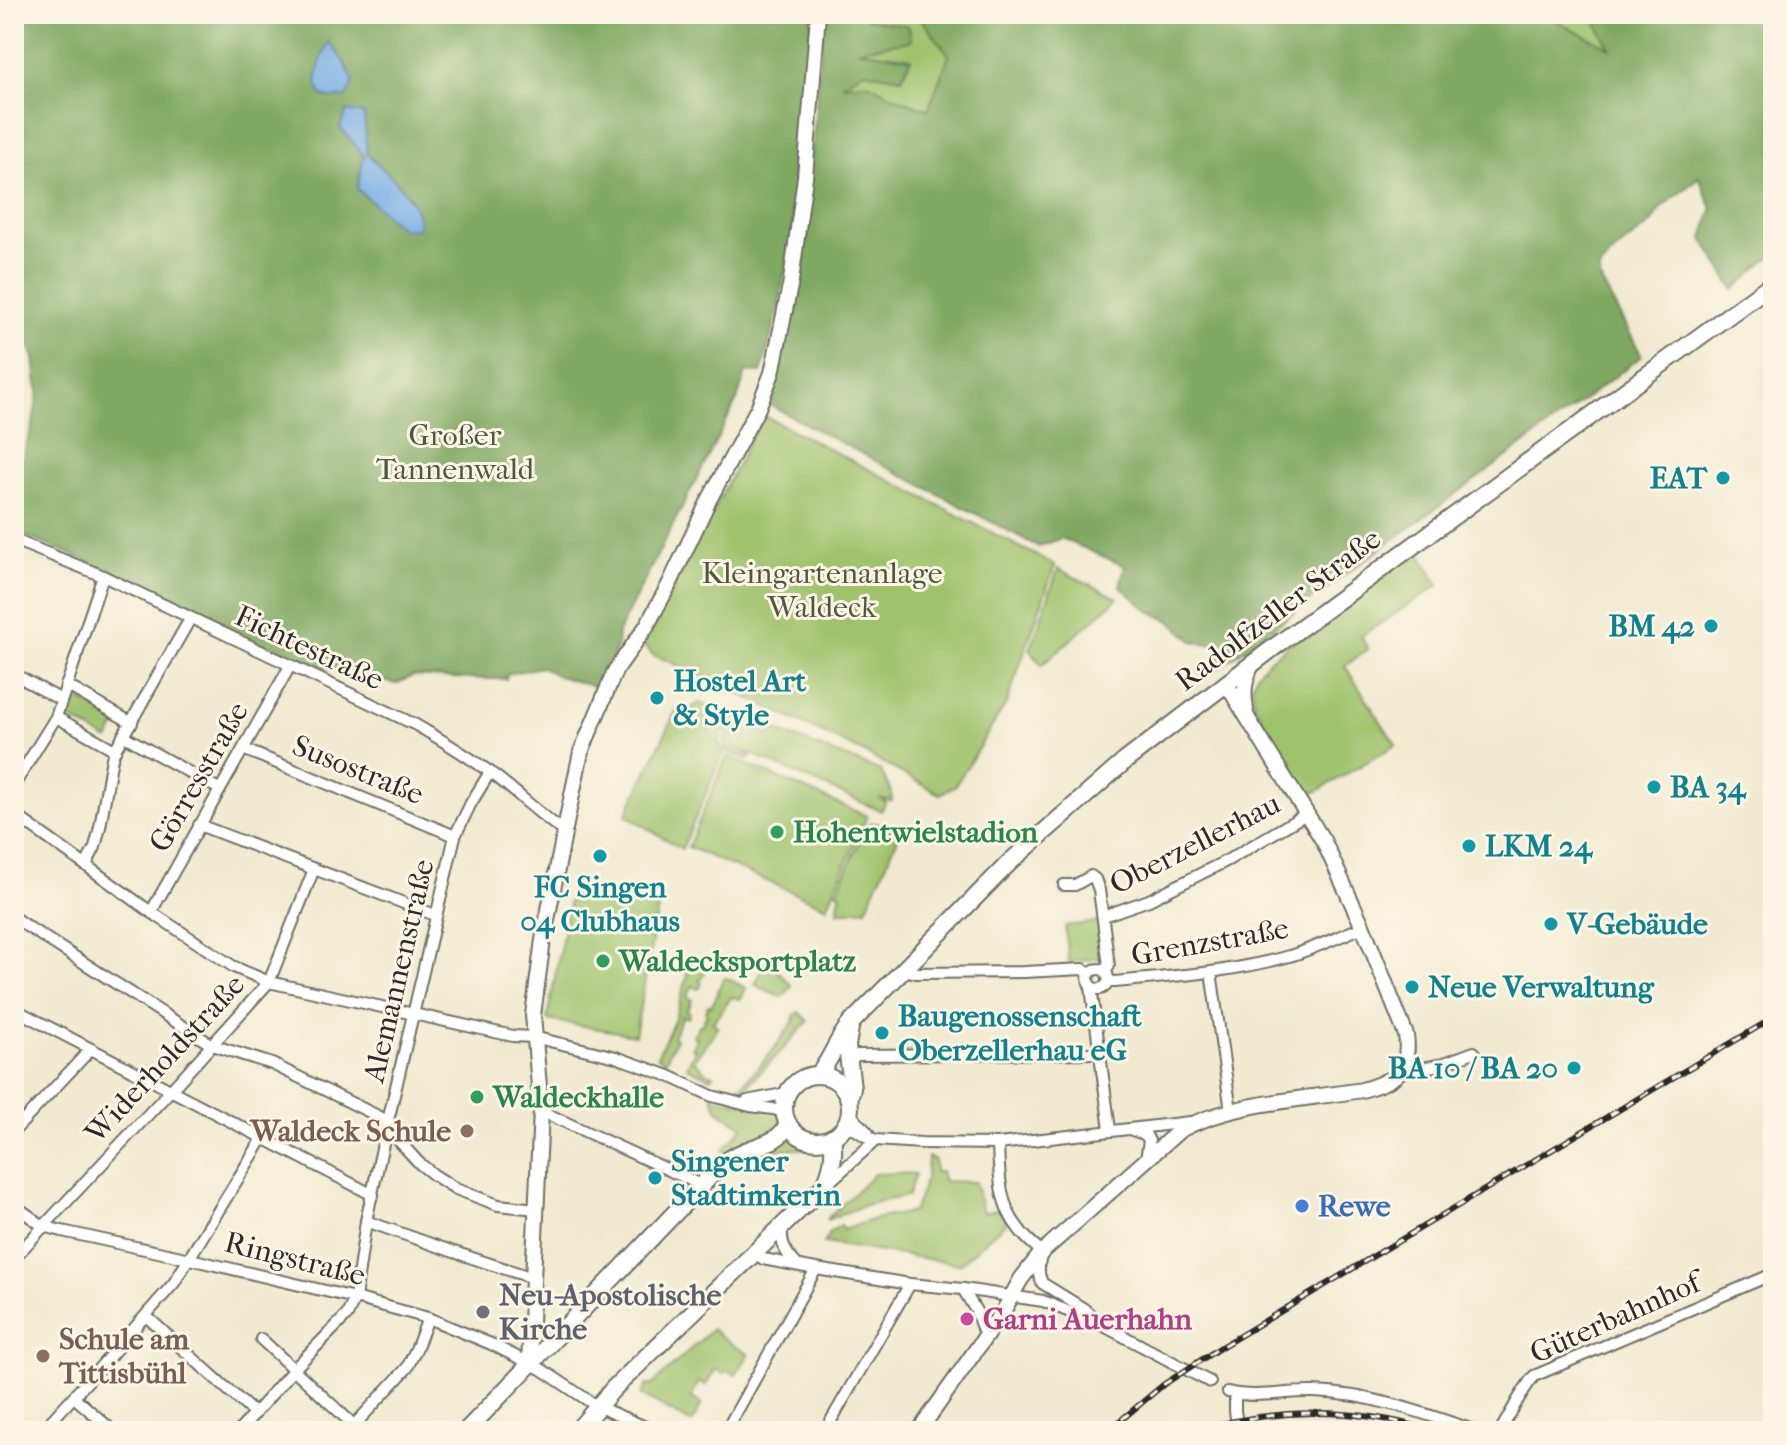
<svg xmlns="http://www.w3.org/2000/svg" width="1787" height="1445" viewBox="0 0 1787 1445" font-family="'IM FELL French Canon',serif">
<rect width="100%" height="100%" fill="#fcf5e5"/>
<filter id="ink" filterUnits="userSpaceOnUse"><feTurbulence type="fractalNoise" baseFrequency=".0125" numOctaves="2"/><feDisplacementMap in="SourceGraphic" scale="16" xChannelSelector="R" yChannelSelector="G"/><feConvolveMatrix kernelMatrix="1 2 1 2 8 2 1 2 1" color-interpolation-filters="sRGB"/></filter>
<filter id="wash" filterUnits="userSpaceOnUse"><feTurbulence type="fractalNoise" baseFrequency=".006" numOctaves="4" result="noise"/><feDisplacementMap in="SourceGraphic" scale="32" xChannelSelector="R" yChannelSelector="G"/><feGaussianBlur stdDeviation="1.8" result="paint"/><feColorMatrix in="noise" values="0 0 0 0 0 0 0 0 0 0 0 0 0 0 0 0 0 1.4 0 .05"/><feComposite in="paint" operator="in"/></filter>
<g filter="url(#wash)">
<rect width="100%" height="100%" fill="#f1ead0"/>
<g fill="#9fc26c" stroke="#65764c" stroke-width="2">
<polygon points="873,14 919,15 949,55 929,110 892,96 868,83 840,85 864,71 902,78 910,58 854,50 866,19"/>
<polygon points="1542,14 1591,14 1612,49"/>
<polygon points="763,415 1055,565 1007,702 955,786 940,794 863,752 683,667 653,655 643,645"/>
<polygon points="1418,551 1439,585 1361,636 1368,649 1345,666 1396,745 1314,793 1303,791 1254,704 1252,685 1257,673 1271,658"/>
<polygon points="1058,569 1118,598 1042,665 1030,650"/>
<polygon points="76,698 119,720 108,740 66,716"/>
<polygon points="699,703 734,714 881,771 891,791 892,801 879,798 886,802 881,811 724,742 728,733 724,730 718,744 751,756 749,760 724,751 682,849 626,815 678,707 687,710"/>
<polygon points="727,756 867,816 827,907 688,847"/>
<polygon points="871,823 881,824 900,834 866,909 838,912 839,899 841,894 837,892 866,827"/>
<polygon points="572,886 659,902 635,1035 547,1020"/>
<polygon points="1099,922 1103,958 1069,962 1065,926"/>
<polygon points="685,961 706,971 702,979 700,979 699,981 702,983 699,989 692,986 687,997 692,1000 687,1011 690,1013 688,1018 682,1016 673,1037 676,1039 665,1062 657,1056 674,1021 688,974 682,970"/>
<polygon points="765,962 775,967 792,986 782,997 755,985"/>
<polygon points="726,978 746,988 741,999 732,997 713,1022 718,1028 694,1061 706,1072 713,1075 711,1078 687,1067 695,1050 692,1048 697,1038 693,1036 699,1025 702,1025 707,1014 705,1012 708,1005 711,1006 719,992 717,991 723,979"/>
<polygon points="799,1012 808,1021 785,1047 746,1087 741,1086 771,1053 795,1019 793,1018"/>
<path d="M788,1093C779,1120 793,1141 822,1140V1149H786L730,1159L723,1150L743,1127L718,1110L712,1096L734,1102Z"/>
<polygon points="928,1157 935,1160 935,1172 941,1172 944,1181 975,1182 983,1213 1001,1208 1008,1221 960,1264 824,1243 829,1233 841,1225 843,1230 874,1219 913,1212 926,1178"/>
<polygon points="901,1173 915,1174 908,1196 868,1204 826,1220 874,1174"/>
<polygon points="712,1329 733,1345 749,1354 736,1375 727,1370 724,1374 716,1369 706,1385 699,1382 691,1397 702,1404 692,1423 641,1395 647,1384 651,1386"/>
</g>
<g fill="#7fa860" stroke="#556a46" stroke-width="2" fill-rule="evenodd">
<path d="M14,14H812L801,171L794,168L792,178L801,183L778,312L761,373L746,372L737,400L618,632L617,648L599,688L558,676L542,667L507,674L506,679L446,678L413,676L396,684L291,660L191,613L110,570L14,532V483L33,424L38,393L34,358L14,304ZM364,114L367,154L409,196L357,190L364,156Z"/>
<path d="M823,14H873L867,19L909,26L911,41L857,50L911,58L902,78L864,71L842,85L868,83L892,96L928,110L949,55L919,16L912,14H1542L1610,48L1591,14H1773V257L1764,262L1734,290L1703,239L1712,209L1699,177C1688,187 1675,196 1663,206C1657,212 1654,221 1648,226C1631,239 1612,251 1599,269L1601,281L1642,356C1544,431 1444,503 1344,575C1296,610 1251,647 1202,679L1204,669L1223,652L1215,645L1193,641L1170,621L1149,611L1120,586L1125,566L1061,538L1039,547L766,403C786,353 794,301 801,247C812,170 817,92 823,14Z"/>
</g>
<g fill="#79afe7" stroke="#526d89" stroke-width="2">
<path d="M329,42L342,59L354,81L346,97L330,98L321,95C312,77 321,58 329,42Z"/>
<path d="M347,111L364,114L367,154C386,173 423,199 418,229H402L357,189L364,156L340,127Z"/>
</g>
</g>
<g filter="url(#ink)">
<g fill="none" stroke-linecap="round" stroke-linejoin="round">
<g stroke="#706e65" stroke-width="14">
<g id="street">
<path d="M14,540L103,576L416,725C442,740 466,755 490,772C516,791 538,814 564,831"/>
<polyline points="14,674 61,700"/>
<polyline points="66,685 132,723"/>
<polyline points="56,717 115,750"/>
<polyline points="124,736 219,789"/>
<polyline points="243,749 455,836"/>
<polyline points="14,785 56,717 103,576"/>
<polyline points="14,814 151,912 234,967 269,982 513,1036 533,1037 616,1057 669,1076 712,1096 750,1106 773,1109 784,1112"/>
<polyline points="199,825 435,915"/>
<polyline points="86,865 95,847 100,827 112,758 115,750 190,619"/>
<path d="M1064,885H1075L1091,876L1095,879L1099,890L1109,966L1106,971L1109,981C1105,989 1099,991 1091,987C1083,974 1094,965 1106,971"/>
<polyline points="151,912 290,666"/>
<polyline points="1103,916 1149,900 1228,860 1308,813"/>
<polyline points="14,918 212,1045 272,1064 388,1121 399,1141 419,1163 434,1175 456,1189 498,1205 537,1209"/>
<polyline points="904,970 916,973 1024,972 1083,969 1089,973"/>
<polyline points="1211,972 1231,1111"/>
<path d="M1109,981L1115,982C1174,976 1236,972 1293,955C1317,947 1340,936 1363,927"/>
<polyline points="1091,987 1110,1130"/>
<polyline points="14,1009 373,1195"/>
<polyline points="849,1061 857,1055 1098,1053"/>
<polyline points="1401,1072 1439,1065 1474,1052"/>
<polyline points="747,1101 788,1093"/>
<polyline points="541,1111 701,1185"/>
<polyline points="849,1113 868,1133"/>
<polyline points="846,1123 865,1136 876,1140 921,1143 998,1144 1190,1122"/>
<polyline points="1132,1130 1146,1135 1149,1141 1146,1159"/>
<polyline points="14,1131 91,1049"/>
<path d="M998,1144C999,1173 999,1205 1019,1229C1025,1238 1034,1245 1042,1252L1039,1264V1274L1042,1283L1084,1309L1098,1321"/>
<polyline points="827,1184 876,1140"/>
<polyline points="14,1205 43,1226 62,1231 190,1259 355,1298 428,1318 491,1344 541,1369 598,1407"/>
<polyline points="366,1221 451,1251 533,1278"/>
<path d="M782,1228C781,1246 785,1252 797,1265"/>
<polyline points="755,1252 763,1259 816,1269 910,1284 963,1289 1043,1301 1106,1327 1210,1382"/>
<polyline points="14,1258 171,1090 269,982 314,869"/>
<polyline points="963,1289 976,1311 985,1337"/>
<polyline points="146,1316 255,1414"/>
<polyline points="261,1339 360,1431"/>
<path d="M1228,1392C1256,1399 1285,1391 1314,1392C1371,1394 1423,1413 1476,1431"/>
<polyline points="1235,1394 1235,1411 1238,1431"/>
<polyline points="74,1397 113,1431"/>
<polyline points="594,1405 655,1431"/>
<polyline points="42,1431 96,1372 174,1283 263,1138"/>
<polyline points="239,1431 294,1369 347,1315 355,1298 366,1221 388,1121 455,836 471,803 490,772"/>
<polyline points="349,1431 407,1368 417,1347 428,1318"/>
<polyline points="726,1431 816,1269"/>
<polyline points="825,1431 910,1284"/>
<polyline points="1254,1431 1275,1428 1296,1431"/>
<path d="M1500,1431C1512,1412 1520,1393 1534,1376L1773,1274"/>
</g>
</g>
<g stroke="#706e65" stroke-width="18">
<g id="secondary">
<path d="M1246,710C1243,690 1244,683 1252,664"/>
<polyline points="529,1364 541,1111 533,1015 543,940 567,819 581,752 615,671 646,627 670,583 709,500 758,408 772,373 791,281 805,177 818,14"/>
<path d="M919,1431L1004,1310L1021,1279L1042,1252L1180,1130C1233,1102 1303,1100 1362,1090C1395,1080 1411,1073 1406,1035L1363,927L1324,842L1226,683"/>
</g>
</g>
<g stroke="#706e65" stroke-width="20">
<g id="primary">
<path d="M818,1075C832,1059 836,1040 851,1023L1010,862L1125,761L1273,648L1773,283"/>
<circle cx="817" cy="1108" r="33"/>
<polyline points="849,1100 852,1088 847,1046 850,1028"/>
<path d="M466,1431L719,1167C724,1163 729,1159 735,1156C753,1145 780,1145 788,1123"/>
<path d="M577,1431L613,1389L825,1185C832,1169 835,1155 832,1137"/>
</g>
</g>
<use href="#street" stroke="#fff" stroke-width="10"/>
<use href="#secondary" stroke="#fff" stroke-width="14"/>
<use href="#primary" stroke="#fff" stroke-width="16"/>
<g stroke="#2b2b2b" stroke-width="6">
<g id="rail">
<polyline points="1108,1431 1163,1385 1221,1347 1773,1018"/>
<path d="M1195,1431C1273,1408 1355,1406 1432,1431"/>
</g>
</g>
<use href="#rail" stroke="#fcf5e5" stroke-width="3" stroke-dasharray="9" stroke-linecap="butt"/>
</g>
</g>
<g fill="#0f9aa8" stroke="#fcf5e5" stroke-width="3">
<circle cx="1723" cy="478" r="8"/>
<circle cx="1711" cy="626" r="8"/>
<circle cx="657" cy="698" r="8"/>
<circle cx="1654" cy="787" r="8"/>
<circle cx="1469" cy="846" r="8"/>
<circle cx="600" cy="856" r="8"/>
<circle cx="1551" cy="924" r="8"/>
<circle cx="1412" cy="987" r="8"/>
<circle cx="882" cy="1033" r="8"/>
<circle cx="1574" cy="1068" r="8"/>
<circle cx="655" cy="1178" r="8"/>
</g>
<g fill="#2e9e5b" stroke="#fcf5e5" stroke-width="3">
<circle cx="777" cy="832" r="8"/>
<circle cx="603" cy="961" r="8"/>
<circle cx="477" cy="1097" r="8"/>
</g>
<g fill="#8d6e63" stroke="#fcf5e5" stroke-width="3">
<circle cx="467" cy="1131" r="8"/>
<circle cx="43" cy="1356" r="8"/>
</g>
<circle fill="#3f7fe0" stroke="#fcf5e5" stroke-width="3" cx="1302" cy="1206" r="8"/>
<circle fill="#6b7280" stroke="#fcf5e5" stroke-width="3" cx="483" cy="1312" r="8"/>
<circle fill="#d1479c" stroke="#fcf5e5" stroke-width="3" cx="967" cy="1319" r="8"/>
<g text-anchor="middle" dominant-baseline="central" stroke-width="6" stroke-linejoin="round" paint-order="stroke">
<g font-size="30" fill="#4e583e" stroke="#fcf5e5">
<text x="455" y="435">Großer<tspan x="455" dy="34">Tannenwald</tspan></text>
<text x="822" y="573">Kleingartenanlage<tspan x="822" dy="34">Waldeck</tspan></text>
</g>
<g font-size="30" font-weight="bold" fill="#0d838f" stroke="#fcf5e5" text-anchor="start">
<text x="1707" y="478" text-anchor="end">EAT</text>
<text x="1695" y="626" text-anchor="end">BM 42</text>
<text x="673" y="681">Hostel Art<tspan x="673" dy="34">&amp; Style</tspan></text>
<text x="1670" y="787">BA 34</text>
<text x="1485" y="846">LKM 24</text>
<text x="600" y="887" text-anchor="middle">FC Singen<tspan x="600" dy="34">04 Clubhaus</tspan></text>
<text x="1567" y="924">V-Gebäude</text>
<text x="1428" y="987">Neue Verwaltung</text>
<text x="898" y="1016">Baugenossenschaft<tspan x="898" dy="34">Oberzellerhau eG</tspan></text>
<text x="1558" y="1068" text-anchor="end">BA 10 / BA 20</text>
<text x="671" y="1161">Singener<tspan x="671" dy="34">Stadtimkerin</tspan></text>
</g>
<g font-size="30" fill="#2b2b2b" stroke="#fcf5e5">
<text transform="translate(1278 610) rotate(-37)">Radolfzeller Straße</text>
<text transform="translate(309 648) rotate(25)">Fichtestraße</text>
<text transform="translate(358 770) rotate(22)">Susostraße</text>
<text transform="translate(199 777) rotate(-60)">Görresstraße</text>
<text transform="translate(1195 844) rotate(-27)">Oberzellerhau</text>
<text transform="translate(1210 942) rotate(-10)">Grenzstraße</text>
<text transform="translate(399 971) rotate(-77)">Alemannenstraße</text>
<text transform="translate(165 1059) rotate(-47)">Widerholdstraße</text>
<text transform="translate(295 1259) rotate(14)">Ringstraße</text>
<text transform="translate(1615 1318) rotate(-24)">Güterbahnhof</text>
</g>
<g font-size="30" font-weight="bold" fill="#27864d" stroke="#fcf5e5" text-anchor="start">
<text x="793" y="832">Hohentwielstadion</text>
<text x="619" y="961">Waldecksportplatz</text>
<text x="493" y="1097">Waldeckhalle</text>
</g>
<g font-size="30" font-weight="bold" fill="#785e54" stroke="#fcf5e5" text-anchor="end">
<text x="451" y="1131">Waldeck Schule</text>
<text x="59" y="1339" text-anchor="start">Schule am<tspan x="59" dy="34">Tittisbühl</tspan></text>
</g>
<g font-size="30" font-weight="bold" fill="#366cbe" stroke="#fcf5e5" text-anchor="start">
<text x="1318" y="1206">Rewe</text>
</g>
<g font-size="30" font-weight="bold" fill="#5b616d" stroke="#fcf5e5" text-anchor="start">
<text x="499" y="1295">Neu-Apostolische<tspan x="499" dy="34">Kirche</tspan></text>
</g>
<g font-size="30" font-weight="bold" fill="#b23c85" stroke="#fcf5e5" text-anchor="start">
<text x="983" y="1319">Garni Auerhahn</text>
</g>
</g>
<rect width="1787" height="1445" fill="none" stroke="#fcf5e5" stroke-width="48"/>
</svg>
